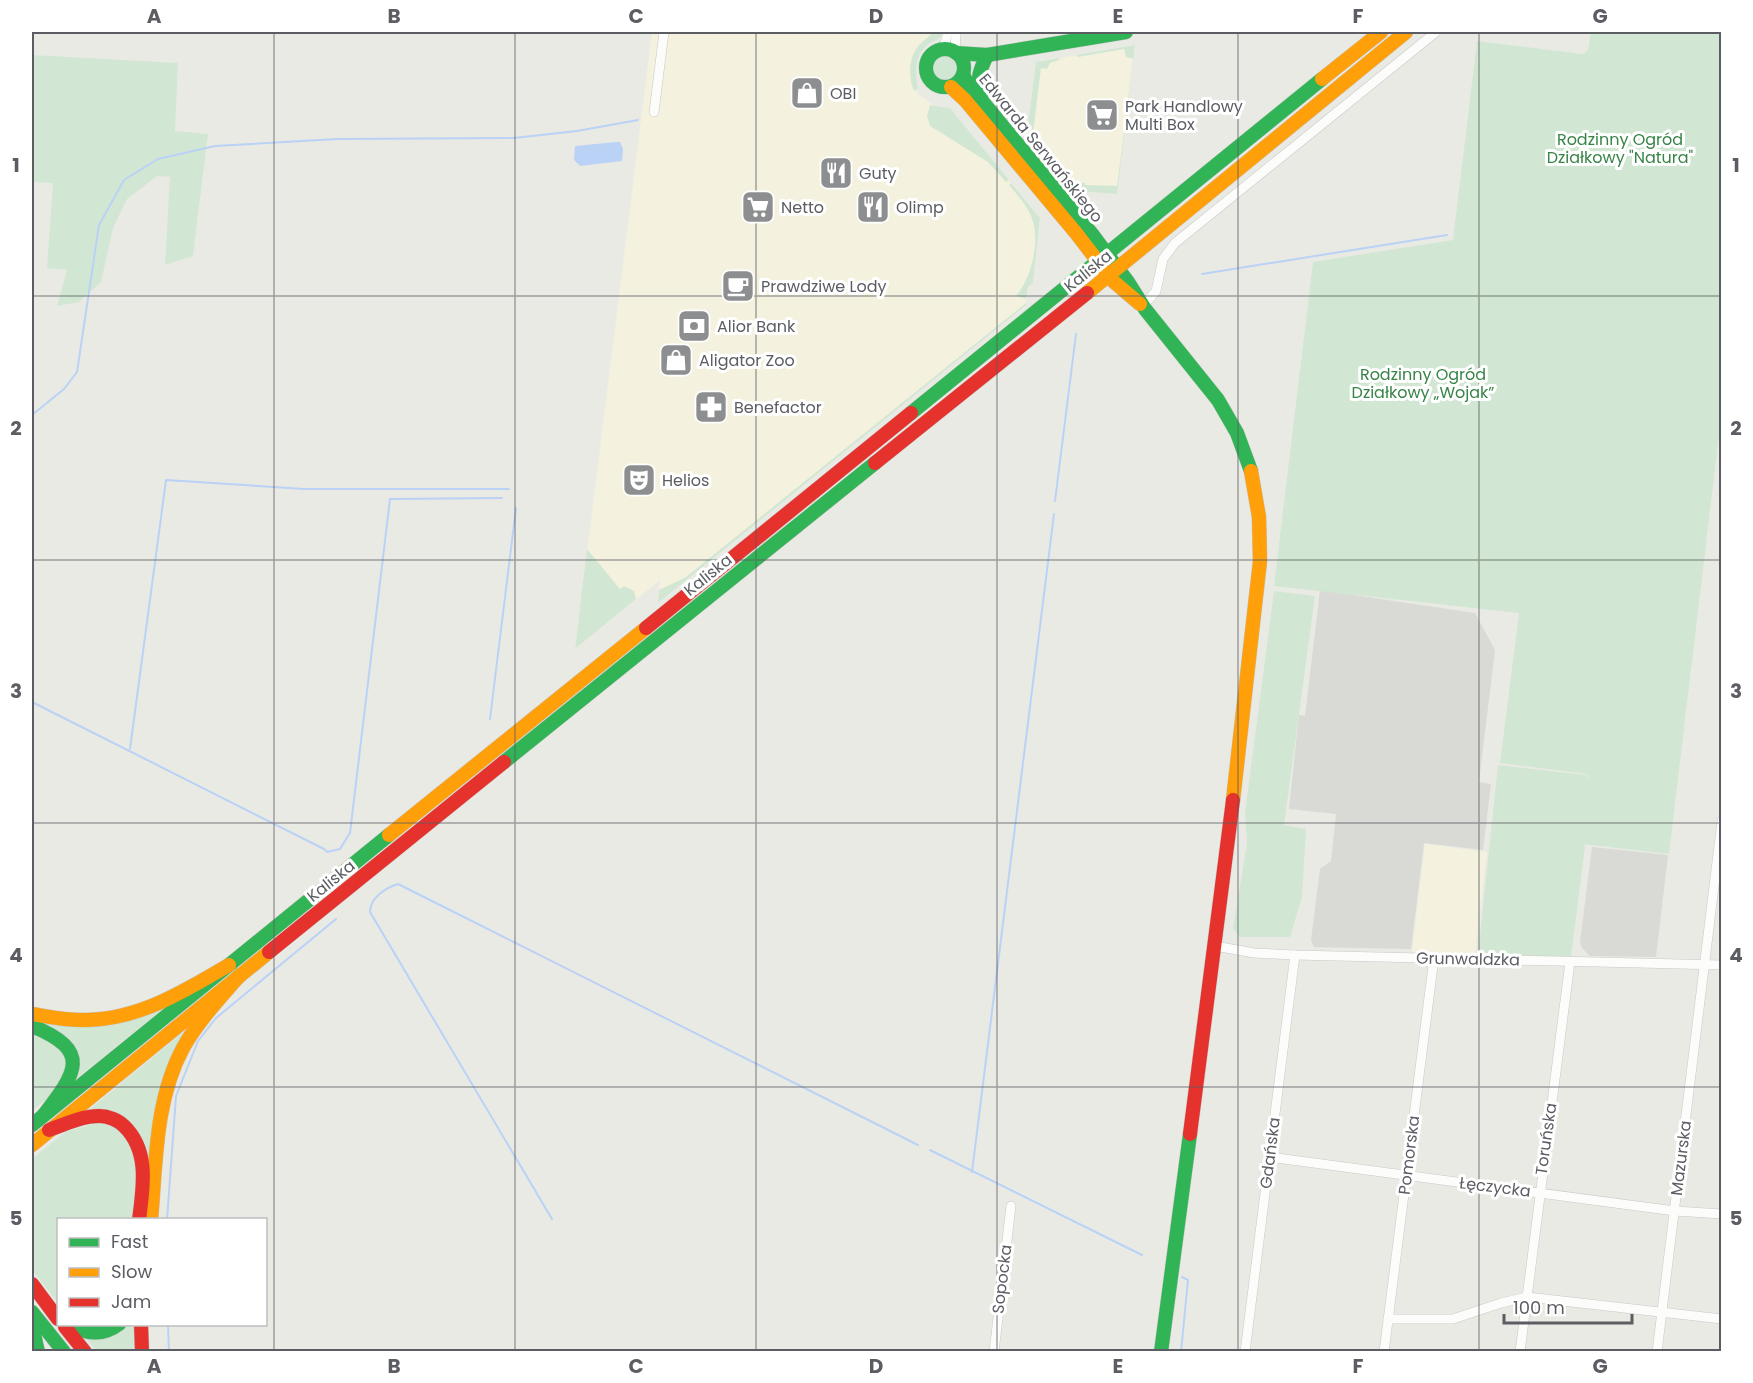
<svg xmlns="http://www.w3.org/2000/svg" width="1753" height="1383" viewBox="0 0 1753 1383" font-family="Poppins,sans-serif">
<rect width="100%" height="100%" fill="#eaeae5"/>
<g fill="#f4f2de">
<polygon points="652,32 943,32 943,35 932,39 917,52 914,83 918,94 933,105 950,108 1040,218 1033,283 1028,287 1026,305 658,603 660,580 575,649"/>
<polygon points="1135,45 1117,194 1075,191 1027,132 1036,62"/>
<polygon points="1425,844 1487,852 1475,953 1412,952"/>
</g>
<g fill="#d9d9d5">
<polygon points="1320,590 1475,613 1495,650 1479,782 1491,784 1483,850 1424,843 1411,949 1314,947 1311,940 1320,869 1331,861 1336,814 1289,809 1299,715 1305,716"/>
<polygon points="1592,847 1668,855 1656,957 1590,956 1582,948 1580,942"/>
</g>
<g fill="#d2e7d3">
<path d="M933,32H943C940,39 936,40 929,44C914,54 915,73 918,88L914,91C909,79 908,61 916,49C921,42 928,38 933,32Z"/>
<polygon points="1591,32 1721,32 1721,419 1669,854 1583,844 1585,846 1571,957 1478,954 1498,765 1586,775 1590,783 1587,774 1500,763 1519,613 1274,586 1313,262 1453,240 1477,41 1583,54 1588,50"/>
<polygon points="1135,45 1117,194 1075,191 1062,174 1069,181 1085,183 1085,185 1117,186 1133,59 1126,57 1124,49 1078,57 1076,55"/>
<polygon points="32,55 178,63 175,131 208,134 193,256 165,265 170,177 157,176 127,199 113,228 101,282 79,302 57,306 67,270 47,268 53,183 32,182"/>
<circle cx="945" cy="68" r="12"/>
<polygon points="1060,58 1059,60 1050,63 1047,69 1041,68 1033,134 1039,135 1042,146 1052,160 1051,162 1027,132 1036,62"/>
<polygon points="930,105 950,108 1009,180 1006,182 988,162 930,126 927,116"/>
<path d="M1011,183L1040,218L1033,283L1028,287L1026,299L1016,296C1032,277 1041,239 1031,216C1026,204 1017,195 1009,185Z"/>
<polygon points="1026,303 1026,305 658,603 659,590 686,577"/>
<polygon points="587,549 620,589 624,586 634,591 636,599 575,649"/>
<polygon points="1274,591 1315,596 1284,825 1306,829 1302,897 1290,937 1239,937 1233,928 1247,843 1245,813"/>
<polygon points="160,1011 77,1078 79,1068 32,1019"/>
<polygon points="193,1024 150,1169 144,1140 89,1110"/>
<polygon points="32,1031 60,1046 68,1063 53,1094 32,1111"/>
<polygon points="101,1122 124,1132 135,1150 135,1219 58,1220 58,1303 32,1270 32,1159 65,1132"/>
<polygon points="127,1325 136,1325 137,1351 97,1351 85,1338 123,1330"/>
</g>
<polygon fill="#b9d2f5" points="616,142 620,142 623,149 622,161 580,166 574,160 575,146"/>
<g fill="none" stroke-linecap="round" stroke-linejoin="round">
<g stroke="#b9d2f5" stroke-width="2">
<polyline points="1202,274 1447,235"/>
<polyline points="32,415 64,389 77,372 99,225 124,180 158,159 215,146 337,139 514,138 577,131 638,120"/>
<polyline points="1055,501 1076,334"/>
<polyline points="32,702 324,849 327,852 340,849 350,833 390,499 502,498"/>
<polyline points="490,719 516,508"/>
<polyline points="130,749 166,480 304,489 509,489"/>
<polyline points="930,1150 1142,1255"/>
<polyline points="972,1172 1054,514"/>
<path d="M552,1219L370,912C370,898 385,888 398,884L918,1145"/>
<polyline points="167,1220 176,1096 198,1041 216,1018 336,919"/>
<polyline points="168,1324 169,1352"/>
<polyline points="1181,1352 1188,1280 1182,1277"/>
</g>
<g stroke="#c8c8c7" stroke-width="10">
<g id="street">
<polyline points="940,50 945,43 948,32"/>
<polyline points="955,51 956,32"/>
<polyline points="654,112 664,32"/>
<polyline points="1143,306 1156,291 1163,259 1175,243 1436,32"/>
<polyline points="1215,946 1254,953 1295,955 1722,965"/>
<polyline points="1269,1157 1675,1211 1722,1214"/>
<polyline points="1388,1319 1453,1319 1501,1303 1527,1297 1722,1319"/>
<polyline points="994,1352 1011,1206"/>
<polyline points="1245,1352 1295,955"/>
<polyline points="1384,1352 1434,958"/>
<polyline points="1520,1352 1570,962"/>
<polyline points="1657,1352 1722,821"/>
</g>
</g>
<g stroke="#c7c7c6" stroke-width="15">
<g id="fast">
<circle cx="945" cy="68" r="19"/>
<polyline points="956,53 987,55 1126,32"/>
<polyline points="963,75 968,84 1092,234 1128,282 1145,309 1218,400 1237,433 1251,471"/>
<path d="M981,95C976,79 980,70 987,55"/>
<polyline points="911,413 1322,79"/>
<polyline points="504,762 875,463"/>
<path d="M32,1026C93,1051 76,1073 43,1116"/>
<polyline points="32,1125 389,835"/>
<polyline points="32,1312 64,1352"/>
<path d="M68,1324C85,1334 102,1337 119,1324"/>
<polyline points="32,1325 38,1352"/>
<polyline points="1161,1352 1190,1134"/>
</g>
</g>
<g stroke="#c7c7c6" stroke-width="15">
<g id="slow">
<polyline points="1322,79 1381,32"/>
<polyline points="951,87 965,100 1076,233 1113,281 1140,304"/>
<polyline points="1087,293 1406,32"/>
<polyline points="1233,800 1260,561 1259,517 1251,471"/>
<polyline points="389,835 646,628"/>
<path d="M32,1014C50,1017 69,1021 87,1020C140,1019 185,991 229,965"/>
<polyline points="32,1145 269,952"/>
<path d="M151,1220C156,1163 155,1100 183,1048C198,1021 220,998 240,975"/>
</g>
</g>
<g stroke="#c7c7c6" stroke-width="15">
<g id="jam">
<polyline points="875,463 1087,293"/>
<polyline points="646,628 911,413"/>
<polyline points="269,952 504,762"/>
<path d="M49,1130C65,1124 82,1116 99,1116C108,1116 118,1120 124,1126C150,1151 143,1188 139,1220"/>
<polyline points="1190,1134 1233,800"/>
<polyline points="32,1284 58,1319"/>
<polyline points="141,1324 142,1352"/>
<polyline points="65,1327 85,1352"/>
</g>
</g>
<use href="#street" stroke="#fcfcfb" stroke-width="9"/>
<use href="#fast" stroke="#30b455" stroke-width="14"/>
<use href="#slow" stroke="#ff9f0a" stroke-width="14"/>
<use href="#jam" stroke="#e5322d" stroke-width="14"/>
</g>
<path fill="none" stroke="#5b5d63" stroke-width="1.5" stroke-opacity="0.55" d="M274,32V1352M515,32V1352M756,32V1352M997,32V1352M1238,32V1352M1479,32V1352M32,296H1722M32,560H1722M32,823H1722M32,1087H1722"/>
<defs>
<g id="shop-square" transform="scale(1.725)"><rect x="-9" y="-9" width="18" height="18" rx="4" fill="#8d8e90" stroke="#fff"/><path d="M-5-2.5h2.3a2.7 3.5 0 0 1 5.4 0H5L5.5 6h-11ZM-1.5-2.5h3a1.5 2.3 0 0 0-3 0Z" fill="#fff"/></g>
<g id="supermarket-square" transform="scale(1.725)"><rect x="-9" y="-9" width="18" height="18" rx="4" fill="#8d8e90" stroke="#fff"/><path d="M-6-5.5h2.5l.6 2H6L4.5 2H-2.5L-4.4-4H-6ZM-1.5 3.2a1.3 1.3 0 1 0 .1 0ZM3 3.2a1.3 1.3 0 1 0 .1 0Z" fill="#fff"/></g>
<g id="restaurant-square" transform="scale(1.725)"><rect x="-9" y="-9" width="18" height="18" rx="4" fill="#8d8e90" stroke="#fff"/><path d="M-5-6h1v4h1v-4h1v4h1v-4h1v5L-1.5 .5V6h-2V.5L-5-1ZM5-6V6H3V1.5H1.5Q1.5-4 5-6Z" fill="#fff"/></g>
<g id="cafe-square" transform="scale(1.725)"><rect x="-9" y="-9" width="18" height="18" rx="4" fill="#8d8e90" stroke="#fff"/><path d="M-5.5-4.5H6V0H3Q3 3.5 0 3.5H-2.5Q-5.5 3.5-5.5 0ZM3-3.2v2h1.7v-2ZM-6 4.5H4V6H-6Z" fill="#fff"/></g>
<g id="bank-square" transform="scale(1.725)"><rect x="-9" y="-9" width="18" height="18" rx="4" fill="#8d8e90" stroke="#fff"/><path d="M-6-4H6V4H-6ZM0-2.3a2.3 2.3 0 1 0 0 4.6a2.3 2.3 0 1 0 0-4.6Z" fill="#fff"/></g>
<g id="pharmacy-square" transform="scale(1.725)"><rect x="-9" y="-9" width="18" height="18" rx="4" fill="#8d8e90" stroke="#fff"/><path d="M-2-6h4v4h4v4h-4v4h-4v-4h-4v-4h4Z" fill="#fff"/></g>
<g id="theatre-square" transform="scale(1.725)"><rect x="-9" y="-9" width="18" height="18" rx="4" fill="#8d8e90" stroke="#fff"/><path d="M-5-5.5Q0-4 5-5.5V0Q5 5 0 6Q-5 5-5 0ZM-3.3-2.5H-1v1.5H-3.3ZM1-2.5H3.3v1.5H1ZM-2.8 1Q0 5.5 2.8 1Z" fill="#fff"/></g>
</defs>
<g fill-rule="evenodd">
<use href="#shop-square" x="807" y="93"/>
<use href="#supermarket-square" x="1102" y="115"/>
<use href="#restaurant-square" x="836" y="173"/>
<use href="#supermarket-square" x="758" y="207"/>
<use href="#restaurant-square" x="873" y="207"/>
<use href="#cafe-square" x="738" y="286"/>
<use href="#bank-square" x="694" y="326"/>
<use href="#shop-square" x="676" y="360"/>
<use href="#pharmacy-square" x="711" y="407"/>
<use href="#theatre-square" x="639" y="480"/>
</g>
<g text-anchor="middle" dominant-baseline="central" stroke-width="6" stroke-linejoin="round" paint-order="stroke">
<g font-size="16" fill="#5b5d63" stroke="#fff" text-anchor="start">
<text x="830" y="93">OBI</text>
<text x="1125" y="106">Park Handlowy<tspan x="1125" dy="18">Multi Box</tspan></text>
<text x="859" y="173">Guty</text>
<text x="781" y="207">Netto</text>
<text x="896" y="207">Olimp</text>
<text x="761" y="286">Prawdziwe Lody</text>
<text x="717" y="326">Alior Bank</text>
<text x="699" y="360">Aligator Zoo</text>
<text x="734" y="407">Benefactor</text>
<text x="662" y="480">Helios</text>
</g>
<g font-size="16" fill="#388447" stroke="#fff">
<text x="1620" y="139">Rodzinny Ogród<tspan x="1620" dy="18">Działkowy "Natura"</tspan></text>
<text x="1423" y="374">Rodzinny Ogród<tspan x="1423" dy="18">Działkowy „Wojak”</tspan></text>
</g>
<g font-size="16" fill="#5b5d63" stroke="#fff">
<text transform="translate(1041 148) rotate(51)">Edwarda Serwańskiego</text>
<text transform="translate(1088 271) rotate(-39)">Kaliska</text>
<text transform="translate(708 575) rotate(-39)">Kaliska</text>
<text transform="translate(331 881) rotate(-39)">Kaliska</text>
<text transform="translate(1468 959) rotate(1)">Grunwaldzka</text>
<text transform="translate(1546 1139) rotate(-82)">Toruńska</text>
<text transform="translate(1270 1153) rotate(-83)">Gdańska</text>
<text transform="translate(1409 1155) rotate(-83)">Pomorska</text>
<text transform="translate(1681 1158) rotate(-83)">Mazurska</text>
<text transform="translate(1495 1187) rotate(7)">Łęczycka</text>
<text transform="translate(1002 1279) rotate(-83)">Sopocka</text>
</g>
</g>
<rect width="1753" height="1383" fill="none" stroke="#ffffff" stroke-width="66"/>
<rect x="57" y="1218" width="210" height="108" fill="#ffffff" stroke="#bdbec1" stroke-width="1.5"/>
<rect x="69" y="1238" width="30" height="9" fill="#30b455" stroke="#bdbec1" stroke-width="1.5"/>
<text x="111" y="1248" font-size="18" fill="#5b5d63">Fast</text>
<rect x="69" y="1268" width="30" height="9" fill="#ff9f0a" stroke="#bdbec1" stroke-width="1.5"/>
<text x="111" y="1278" font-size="18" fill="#5b5d63">Slow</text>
<rect x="69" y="1298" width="30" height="9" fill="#e5322d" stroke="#bdbec1" stroke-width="1.5"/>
<text x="111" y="1308" font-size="18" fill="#5b5d63">Jam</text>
<path d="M1504 1314v9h128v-9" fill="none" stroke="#5b5d63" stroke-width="3"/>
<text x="1513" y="1314" font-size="18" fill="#5b5d63" stroke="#ffffff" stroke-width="4.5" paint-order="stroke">100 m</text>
<rect x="33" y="33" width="1687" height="1317" fill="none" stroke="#5b5d63" stroke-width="2"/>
<g font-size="20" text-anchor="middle" font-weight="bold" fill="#5b5d63">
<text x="154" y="23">A</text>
<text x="394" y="23">B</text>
<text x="636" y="23">C</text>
<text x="876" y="23">D</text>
<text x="1118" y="23">E</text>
<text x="1358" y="23">F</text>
<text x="1600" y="23">G</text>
<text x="16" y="172">1</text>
<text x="1736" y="172">1</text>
<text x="16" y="435">2</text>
<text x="1736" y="435">2</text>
<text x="16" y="698">3</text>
<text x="1736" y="698">3</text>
<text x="16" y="962">4</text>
<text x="1736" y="962">4</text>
<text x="16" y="1225">5</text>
<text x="1736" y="1225">5</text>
<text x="154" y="1373">A</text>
<text x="394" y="1373">B</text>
<text x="636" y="1373">C</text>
<text x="876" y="1373">D</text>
<text x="1118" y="1373">E</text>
<text x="1358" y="1373">F</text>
<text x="1600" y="1373">G</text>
</g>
</svg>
